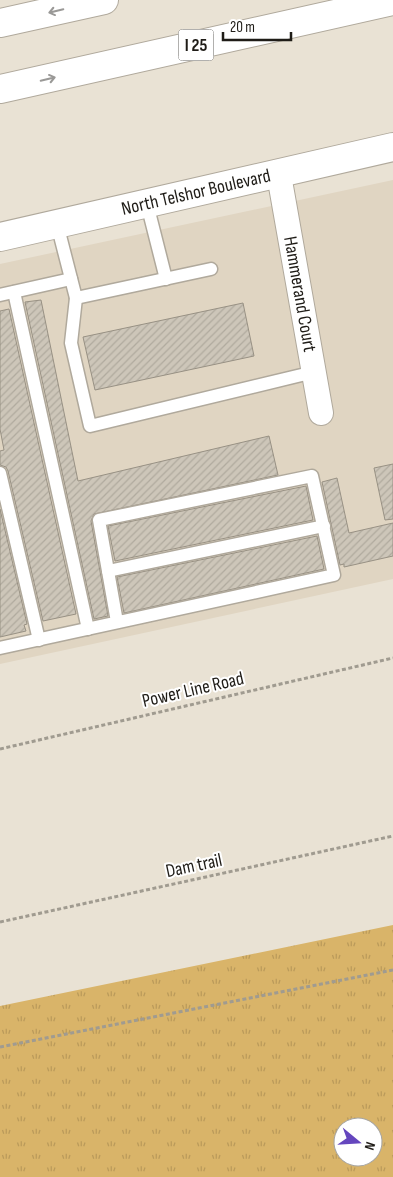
<svg xmlns="http://www.w3.org/2000/svg" width="393" height="1177" viewBox="0 0 393 1177" font-family="'Sofia Sans Condensed',sans-serif">
<defs>
<pattern id="grass-tufts" width="24" height="20" patternUnits="userSpaceOnUse" patternTransform="scale(1.25)"><rect width="24" height="20" fill="#d9b469"/><path d="M3 7l-1-3M5 7V3M7 7l1-3M15 17l-1-3M17 17v-4M19 17l1-3" fill="none" stroke="#ba9a5a"/></pattern>
<pattern id="building-hatch" width="6" height="6" patternUnits="userSpaceOnUse" patternTransform="scale(1.25)"><rect width="6" height="6" fill="#cdc6b9"/><path d="M-1 1l2-2M0 6l6-6M5 7l2-2" fill="none" stroke="#b0aa9e"/></pattern>
</defs>
<rect width="100%" height="100%" fill="#e9e2d4"/>
<polygon fill="#e0d5c2" points="393,180 393,579 0,664 0,264"/>
<path fill="url(#grass-tufts)" fill-rule="evenodd" d="M393,925V1177H0V1006ZM343,1127H373V1157H343Z"/>
<g fill="url(#building-hatch)" stroke="#989184">
<polygon points="41,300 78,481 269,436 278,475 94,514 91,521 108,616 94,619 25,302"/>
<polygon points="243,303 254,356 95,390 83,337"/>
<polygon points="9,309 76,614 43,621 8,471 6,467 0,465 0,451 4,450 0,429 0,311"/>
<polygon points="393,464 393,519 385,520 374,468"/>
<polygon points="337,478 349,533 393,523 393,556 344,567 344,564 340,565 322,482"/>
<polygon points="306,486 313,520 115,561 108,526"/>
<polygon points="0,509 27,624 24,625 26,631 0,637"/>
<polygon points="317,536 324,569 124,613 117,577"/>
</g>
<g fill="none" stroke-linecap="round" stroke-linejoin="round">
<g stroke="#b0a99c" stroke-width="15">
<g id="service">
<polyline points="147,204 166,279"/>
<polyline points="57,224 76,298 211,269"/>
<polyline points="14,292 88,629"/>
<polyline points="0,295 71,279"/>
<polyline points="76,298 71,343 90,426 314,372"/>
<polyline points="0,473 39,640"/>
<polyline points="108,571 324,526"/>
<polyline points="0,648 334,575 312,476 99,520 117,622"/>
</g>
</g>
<g stroke="#b0a99c" stroke-width="26">
<g id="minor">
<path id="s1" d="M279,175L321,413"/>
</g>
</g>
<g stroke="#b0a99c" stroke-width="30">
<g id="secondary">
<path id="s2" d="M0,237L393,147"/>
</g>
</g>
<g stroke="#b0a99c" stroke-width="30">
<g id="motorway">
<polyline points="0,23 104,0"/>
<polyline points="0,89 393,1"/>
</g>
</g>
<g stroke="#a09b90" stroke-width="3" stroke-dasharray="4 2.5" stroke-linecap="butt">
<polyline points="0,749 393,658"/>
<polyline points="0,922 393,836"/>
<polyline points="0,1047 393,970"/>
</g>
<use href="#service" stroke="#fff" stroke-width="12"/>
<use href="#minor" stroke="#fff" stroke-width="24"/>
<use href="#secondary" stroke="#fff" stroke-width="28"/>
<use href="#motorway" stroke="#fff" stroke-width="28"/>
</g>
<defs><path id="oneway-shaft" d="M-6 0H5M1.5-3L5.5 0L1.5 3" fill="none" stroke-width="1.6" stroke-linecap="round" stroke-linejoin="round" transform="scale(1.25)"/></defs>
<g stroke="#9a9997">
<use href="#oneway-shaft" transform="translate(56 11) rotate(167)"/>
<use href="#oneway-shaft" transform="translate(48 79) rotate(-13)"/>
</g>
<g text-anchor="middle" dominant-baseline="central" stroke-width="4" stroke-linejoin="round" paint-order="stroke">
<rect fill="#fff" stroke="#62605d" stroke-width="1" x="178.5" y="29.5" width="35" height="31" rx="4"/>
<g font-size="18" font-weight="bold" fill="#1f1c17">
<text x="196" y="45">I 25</text>
</g>
<g font-size="19" fill="#1f1c17" stroke="#fff">
<text stroke="none"><textPath href="#s2" startOffset="201">North Telshor Boulevard</textPath></text>
<text stroke="none"><textPath href="#s1" startOffset="121">Hammerand Court</textPath></text>
<text transform="translate(193 690) rotate(-13)">Power Line Road</text>
<text transform="translate(194 866) rotate(-12)">Dam trail</text>
</g>
</g>
<g transform="translate(358 1142) rotate(108)"><circle r="24" fill="#ffffff" stroke="#a5a4a2"/>
<path d="M0-4L9 19L0 12L-9 19Z" fill="#6546be"/>
<text y="-8" font-size="14" font-weight="bold" text-anchor="middle" fill="#1f1c17">N</text>
</g>
<path d="M223 32v8h68v-8" fill="none" stroke="#1f1c17" stroke-width="2.5"/>
<text x="230" y="32" font-size="15" fill="#1f1c17" stroke="#ffffff" stroke-width="4" paint-order="stroke">20 m</text>
</svg>
